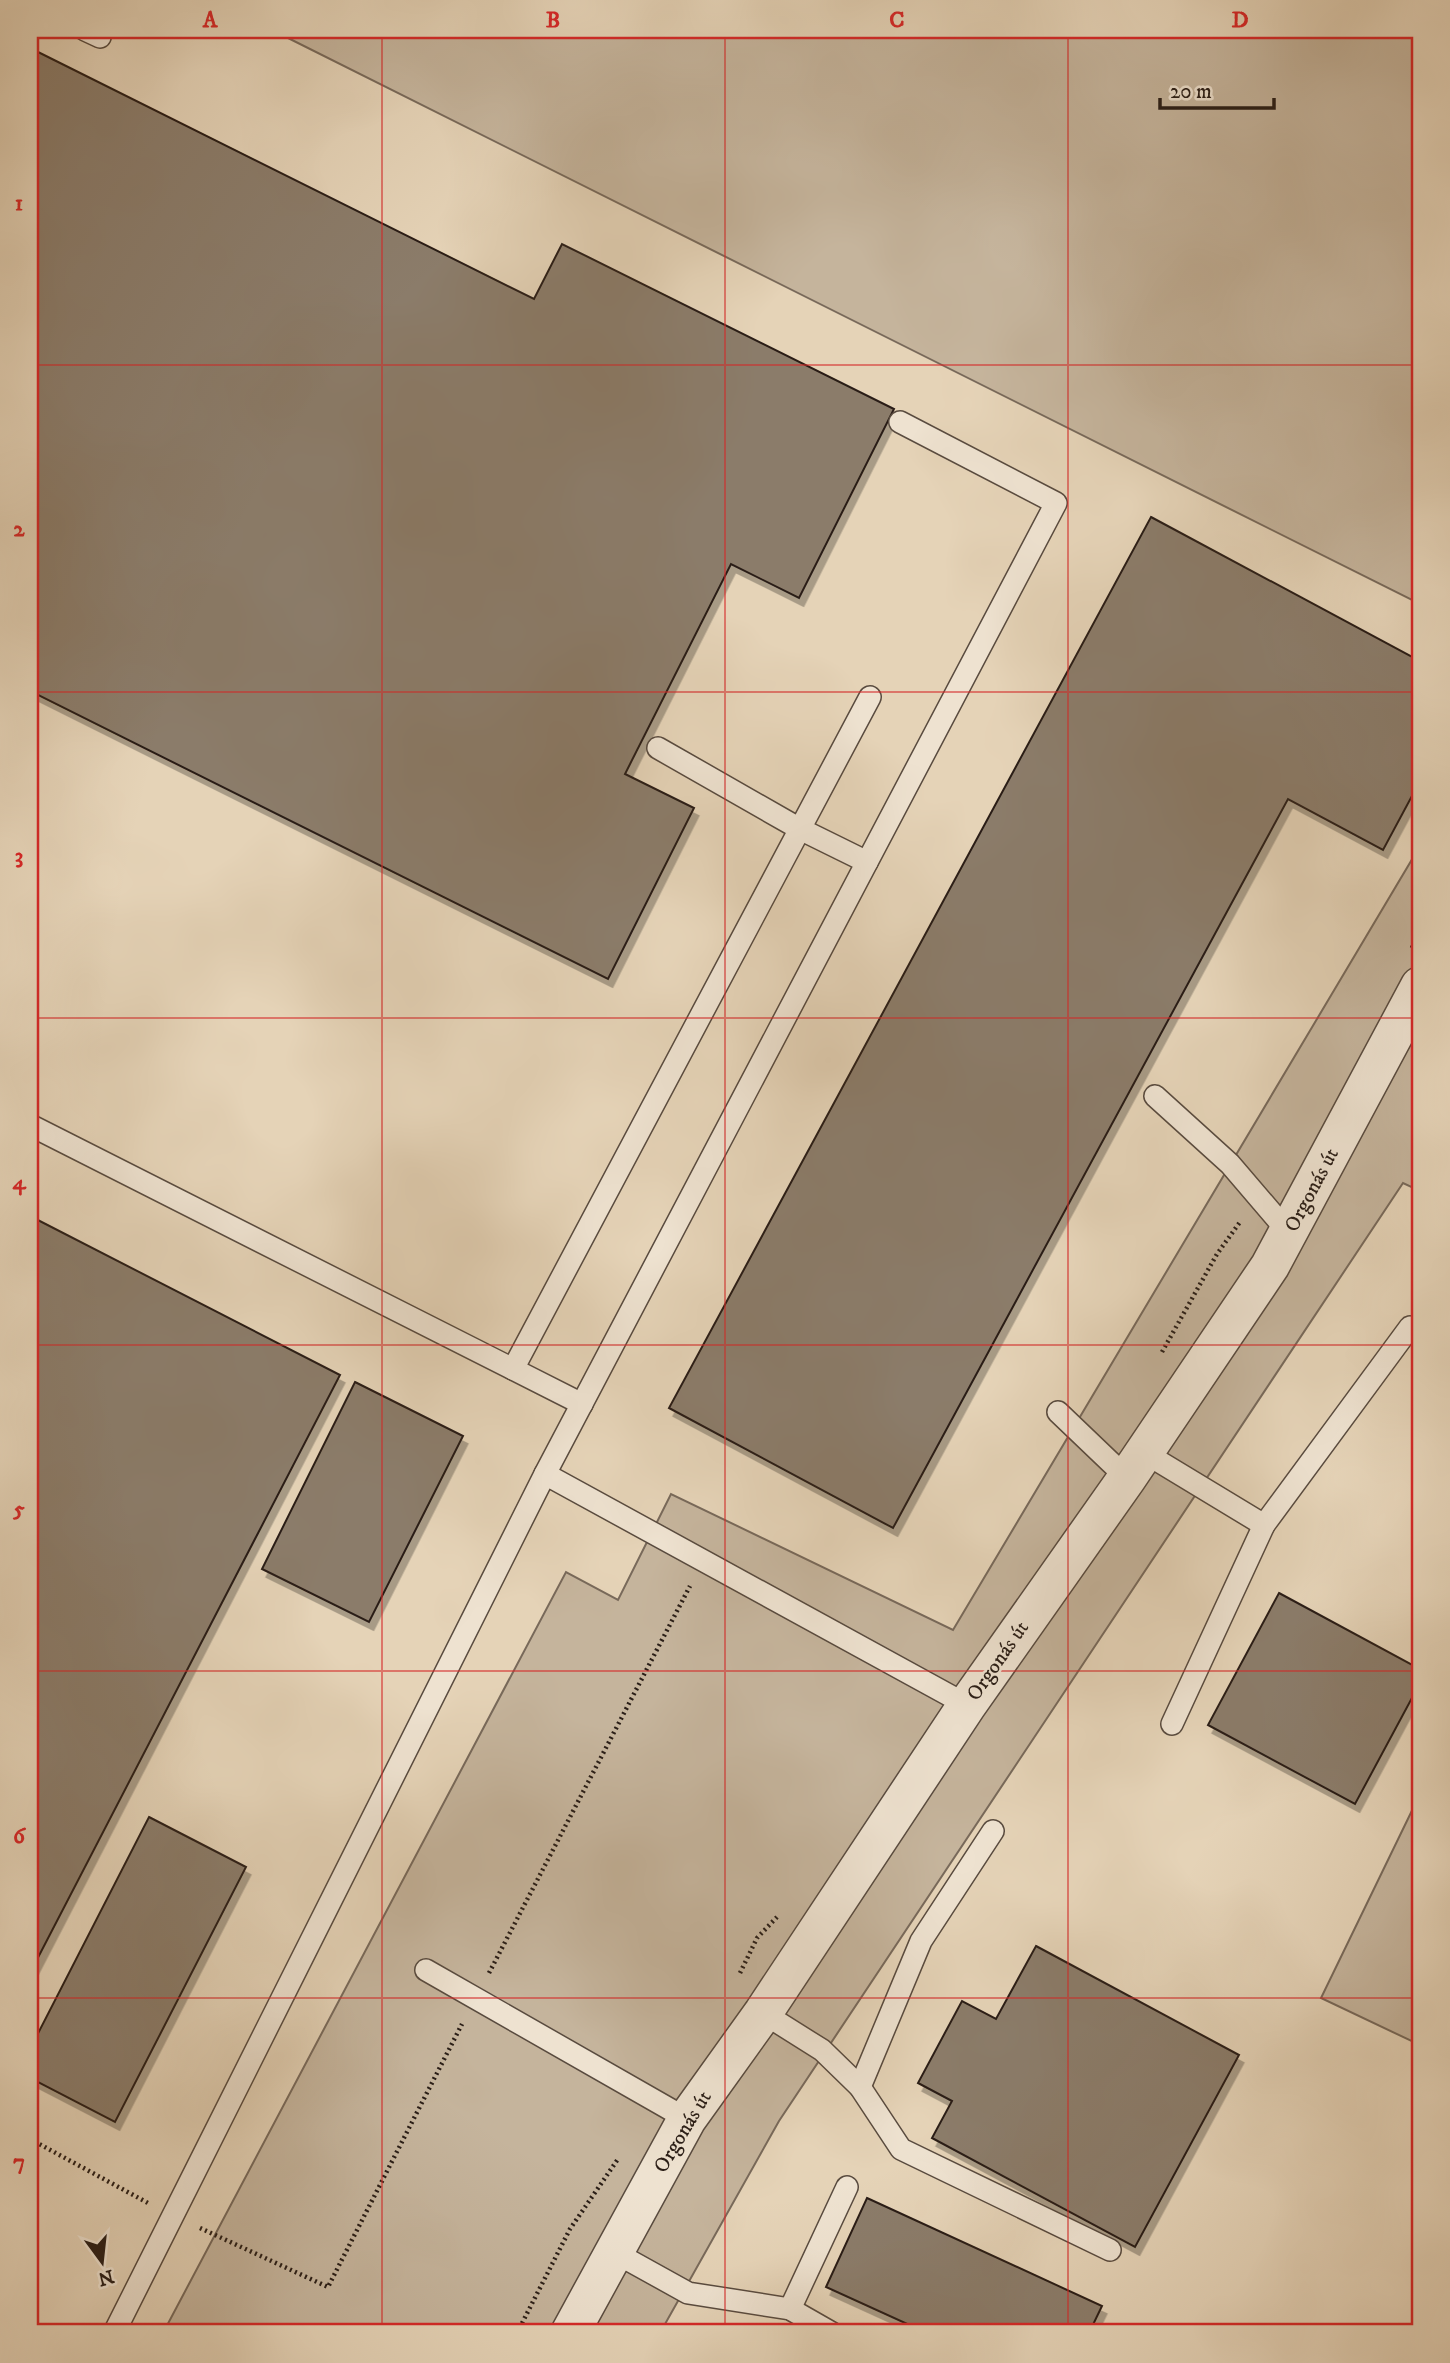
<svg xmlns="http://www.w3.org/2000/svg" width="1450" height="2363" viewBox="0 0 1450 2363" font-family="'IM FELL DW Pica',serif">
<defs>
<filter id="shadow"><feDropShadow dx="4.5" dy="8" stdDeviation="0" flood-color="#0004"/></filter>
</defs>
<rect width="100%" height="100%" fill="#e5d3b7"/>
<filter id="stains"><feTurbulence type="fractalNoise" baseFrequency=".00286" numOctaves="4"/><feColorMatrix values="0 0 0 0 .2 0 0 0 0 .09 0 0 0 0 .02 0 0 0 .5 -.17"/></filter>
<radialGradient id="worn" r=".72"><stop offset=".6" stop-color="#630" stop-opacity="0"/><stop offset="1" stop-color="#630" stop-opacity=".3"/></radialGradient>
<g fill="#c5b49c" stroke="#78695a" stroke-width="2">
<polygon points="272,30 1420,30 1420,604"/>
<polygon points="1420,846 1420,1191 1403,1183 779,2121 660,2333 163,2333 566,1572 618,1600 671,1494 953,1630"/>
<polygon points="1420,1794 1420,2045 1321,1998"/>
</g>
<g fill="#8b7c6a" stroke="#2a1e17" stroke-width="2" filter="url(#shadow)">
<polygon points="30,48 534,299 562,244 894,409 799,598 731,564 625,774 694,808 608,979 30,691"/>
<polygon points="1151,517 1420,661 1420,781 1383,850 1288,799 893,1528 669,1408"/>
<polygon points="30,1216 340,1375 30,1973"/>
<polygon points="355,1382 463,1436 369,1622 262,1569"/>
<polygon points="1279,1593 1420,1669 1420,1683 1355,1804 1208,1725"/>
<polygon points="149,1817 246,1867 115,2122 30,2078 30,2049"/>
<polygon points="1036,1946 1239,2055 1135,2247 932,2138 952,2101 918,2083 962,2001 996,2019"/>
<polygon points="867,2198 1102,2306 1089,2333 927,2333 826,2287"/>
</g>
<g fill="none" stroke-linecap="round" stroke-linejoin="round">
<g stroke="#594b3f" stroke-width="24">
<g id="service">
<polyline points="85,30 100,37"/>
<polyline points="658,748 800,829 867,862"/>
<polyline points="1155,1096 1230,1164 1289,1233"/>
<polyline points="30,1125 582,1404"/>
<polyline points="513,1369 870,697"/>
<polyline points="1058,1412 1127,1478"/>
<polyline points="1145,1453 1264,1525"/>
<polyline points="545,1474 967,1705"/>
<polyline points="1172,1724 1264,1525 1410,1327 1420,1333"/>
<polyline points="426,1970 687,2119"/>
<polyline points="763,2013 822,2050 860,2087 901,2149 1110,2250"/>
<polyline points="860,2087 921,1941 993,1831"/>
<polyline points="614,2252 688,2293 790,2309 832,2333"/>
<polyline points="790,2309 847,2187"/>
<polyline points="114,2333 545,1474 1056,503 900,422"/>
</g>
</g>
<g stroke="#594b3f" stroke-width="41">
<polyline id="minor" points="570,2333 687,2119 763,2013 967,1705 1127,1478 1270,1266 1420,986"/>
</g>
<g stroke="#2a1e17" stroke-width="4.5" stroke-dasharray="2 3.5" stroke-linecap="butt">
<polyline points="1412,948 1420,926"/>
<polyline points="1162,1352 1217,1254 1240,1222"/>
<polyline points="489,1973 690,1586"/>
<polyline points="740,1973 757,1938 777,1917"/>
<polyline points="30,2139 148,2203"/>
<polyline points="200,2228 328,2287 462,2024"/>
<polyline points="517,2333 570,2229 618,2159"/>
</g>
<use href="#service" stroke="#eee2d0" stroke-width="21"/>
<use href="#minor" stroke="#eee2d0" stroke-width="38"/>
</g>
<path fill="none" stroke="#d62828" stroke-width="2" stroke-opacity="0.55" d="M382,30V2333M725,30V2333M1068,30V2333M30,365H1420M30,692H1420M30,1018H1420M30,1345H1420M30,1671H1420M30,1998H1420"/>
<g text-anchor="middle" dominant-baseline="central" stroke-width="5" stroke-linejoin="round" paint-order="stroke">
<g font-size="21" fill="#2a1e17" stroke="#eee2d0">
<text transform="translate(1312 1190) rotate(-62)">Orgonás út</text>
<text transform="translate(998 1661) rotate(-55)">Orgonás út</text>
<text transform="translate(683 2132) rotate(-59)">Orgonás út</text>
</g>
</g>
<rect width="1450" height="2363" fill="none" stroke="#e5d3b7" stroke-width="77"/>
<g transform="translate(102 2262) rotate(165)" stroke="#eee2d0" stroke-width="5" paint-order="stroke">
<path d="M0-5L12 26L0 18L-12 26Z" fill="#2a1e17"/>
<text y="-10" font-size="19" font-weight="bold" text-anchor="middle" fill="#2a1e17">N</text>
</g>
<path d="M1160 98v10h114v-10" fill="none" stroke="#2a1e17" stroke-width="3.5"/>
<text x="1170" y="98" font-size="21" fill="#2a1e17" stroke="#eee2d0" stroke-width="5" paint-order="stroke">20 m</text>
<rect x="38" y="38" width="1374" height="2286" fill="none" stroke="#d62828" stroke-width="2.5"/>
<g font-size="23" text-anchor="middle" font-weight="bold" fill="#d62828">
<text x="210" y="27">A</text>
<text x="553" y="27">B</text>
<text x="897" y="27">C</text>
<text x="1240" y="27">D</text>
<text x="19" y="210">1</text>
<text x="19" y="536">2</text>
<text x="19" y="863">3</text>
<text x="19" y="1189">4</text>
<text x="19" y="1516">5</text>
<text x="19" y="1843">6</text>
<text x="19" y="2169">7</text>
</g>
<rect width="100%" height="100%" filter="url(#stains)"/>
<rect width="100%" height="100%" fill="url(#worn)"/>
</svg>
